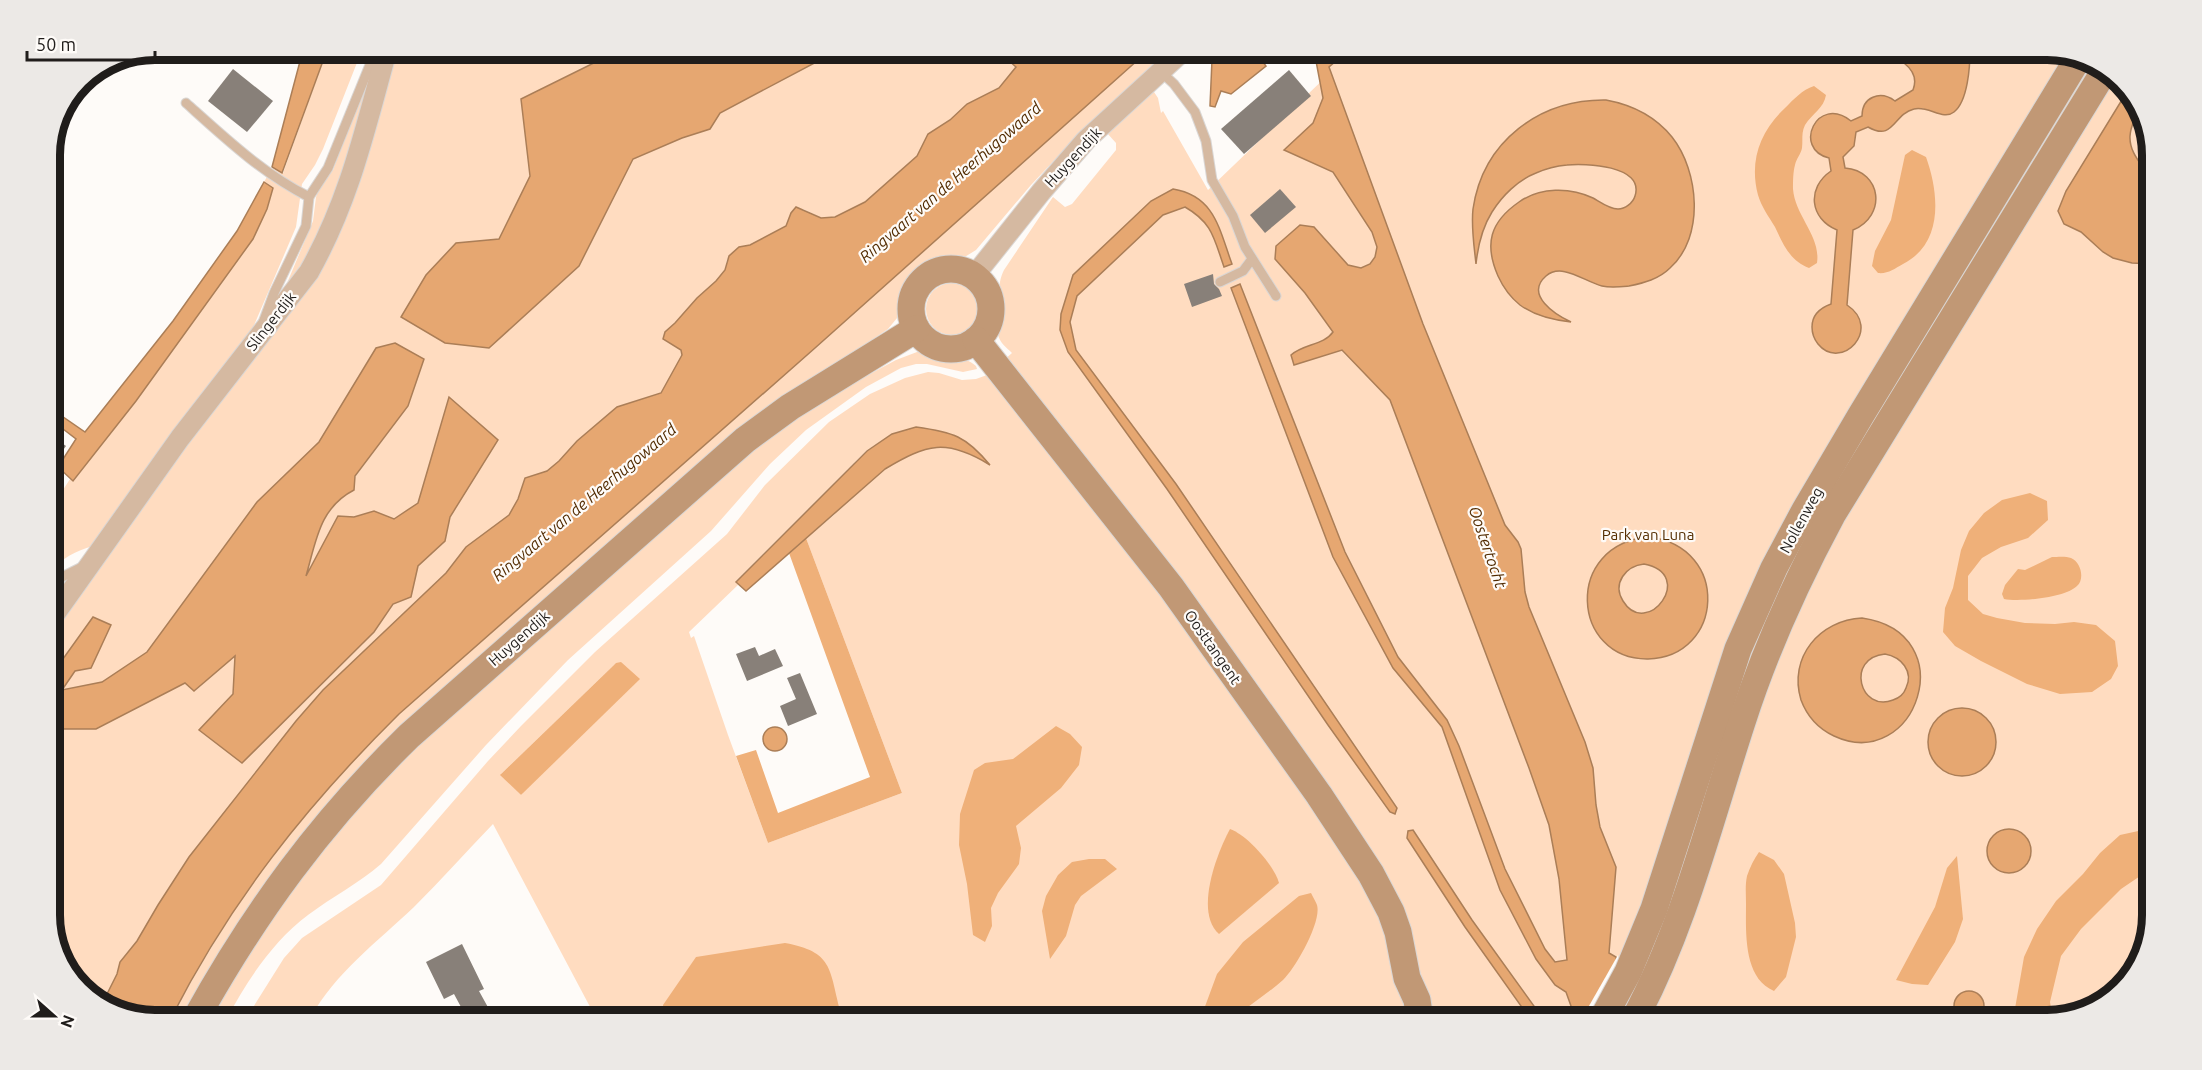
<svg xmlns="http://www.w3.org/2000/svg" width="2202" height="1070" viewBox="0 0 2202 1070" font-family="Ubuntu,sans-serif">
<rect width="100%" height="100%" fill="#fefbf8"/>
<g fill="#ffdcc0" fill-rule="evenodd">
<path d="M327,50H362L323,149L315,165L302,184L296,227L252,330L93,546C75,551 63,558 50,571V510L92,445L219,268L272,167L283,173Z"/>
<path d="M396,50H609L608,56L521,99L530,176L499,239L456,243L579,266L633,159L682,138L709,129L720,113L839,50H997L1017,67L999,88L967,104L950,120L928,134L917,156L865,202L835,217L821,218L803,209L791,213L786,226L750,245L739,247L727,260L725,270L716,281L697,298L675,324L670,327L663,339L681,350L682,355L661,393L617,407L577,441L559,461L547,471L525,478L518,499L509,515L466,547L446,573L323,690L296,721L189,857L158,905L137,941L120,962L117,974L102,1004L67,974L50,922V729H96L185,683L195,691L235,655L233,694L200,730L242,763L374,632L393,604L411,597L418,566L445,541L450,517L497,440L449,398L418,503L394,519L374,511L353,517L338,516L304,580C315,545 318,508 354,490L355,477L408,406L376,348L319,442L257,502L147,652L102,682L61,690L75,671L93,618L50,677V632L171,461L311,283Z"/>
<path d="M1149,50H1170L1077,136L1031,185L976,250L963,258L934,264L918,275L908,292L902,312L888,329L808,383L409,725L187,1020H170C208,950 249,883 299,821C330,783 365,748 399,714L815,348Z"/>
<path d="M1349,50H2047L2093,60L2135,96L2152,148V915L2142,961L2105,1003L2047,1020H597L493,824C467,851 441,880 414,907C375,944 336,972 309,1020H254L247,1017L284,958L302,938L381,885L488,761L521,726L595,652L727,534L765,485L829,422L870,394L905,378L928,372L939,373L962,380L976,379L987,375L1012,353C1007,348 1000,343 998,335C996,327 1000,320 1001,312C1003,294 995,289 1004,270L1053,197L1065,207L1072,204L1116,150V143L1107,133L1152,89L1158,98L1161,113L1163,111L1208,190L1331,72L1329,67ZM892,434L834,515L806,538L902,793L768,843L728,735L694,636L691,638L689,632L739,584L736,581L866,451ZM616,663L521,795L501,774Z"/>
<path d="M376,54C361,110 350,170 326,222C315,246 299,267 285,288L313,221L316,197L319,189L333,170Z"/>
<circle cx="952" cy="309" r="26"/>
<path d="M917,352C935,351 962,354 976,366L977,369L963,372L927,364H916L901,368L866,387L806,430L770,464L711,531L568,660L486,745L381,864C359,883 332,897 308,915C273,941 246,982 226,1020H206L279,903L346,820L403,756L736,460L827,397L896,360Z"/>
</g>
<g fill="#efb079">
<path d="M1814,86L1826,95C1824,108 1812,114 1805,125C1801,133 1803,140 1802,148C1801,154 1796,159 1795,165C1793,172 1793,182 1793,189C1795,216 1821,236 1817,263L1809,268C1790,261 1783,244 1775,227C1769,217 1761,206 1758,195C1749,161 1760,131 1785,108C1794,99 1802,90 1814,86Z"/>
<path d="M1912,150L1926,157C1939,193 1944,243 1903,264C1894,269 1888,274 1878,273L1872,266L1875,251L1891,220L1905,155Z"/>
<polygon points="2030,493 2047,501 2048,520 2028,538 2001,547 1982,558 1968,576 1968,600 1983,614 1997,618 2025,623 2055,624 2074,622 2096,625 2115,641 2118,666 2111,679 2092,692 2060,694 2027,684 1981,661 1955,646 1943,632 1945,608 1953,588 1961,550 1969,531 1984,513 2002,500"/>
<polygon points="806,538 902,793 768,843 736,756 756,750 778,813 870,777 789,553"/>
<path d="M2052,557C2057,557 2066,556 2071,558C2081,562 2085,579 2077,586C2065,598 2019,602 2004,599L2002,594L2005,585L2018,569L2025,570Z"/>
<polygon points="621,662 640,679 521,795 500,775 616,663"/>
<polygon points="1056,726 1070,734 1082,747 1079,765 1061,788 1016,826 1021,848 1019,864 998,893 991,908 992,926 985,942 973,935 967,884 959,845 960,814 974,770 985,763 1013,759"/>
<polygon points="2152,828 2152,868 2121,889 2081,929 2061,956 2050,1002 2053,1019 2013,1020 2024,957 2037,929 2056,901 2083,874 2100,853 2120,835"/>
<path d="M1230,829C1247,835 1274,865 1279,883L1219,934C1194,912 1217,853 1230,829Z"/>
<path d="M1759,852L1774,860L1784,874L1795,923L1796,937L1786,977L1774,991C1743,978 1746,932 1746,904C1746,895 1745,885 1747,876C1750,867 1754,859 1759,852Z"/>
<polygon points="1957,856 1963,919 1955,942 1928,985 1912,984 1896,980 1935,907 1947,868"/>
<polygon points="1089,859 1105,859 1117,869 1081,896 1075,905 1066,936 1050,959 1042,911 1046,896 1058,875 1072,862"/>
<path d="M1311,893C1313,897 1316,902 1317,905C1322,922 1295,969 1283,980C1266,995 1248,1006 1231,1020H1200L1217,974L1243,942L1299,896Z"/>
<path d="M785,943C833,952 829,968 840,1010L832,1020H665L663,1005L696,957Z"/>
</g>
<g fill="#e6a771" stroke="#ab7e57" stroke-width="1.5" fill-rule="evenodd">
<polygon points="303,50 327,50 282,173 272,167"/>
<polygon points="609,50 839,50 720,113 710,129 682,138 633,159 579,266 489,348 445,343 401,317 426,275 456,243 499,239 530,176 521,99 608,56"/>
<path d="M997,50H1149L815,348L399,714C305,807 230,902 170,1020C151,1021 116,1016 102,1004L117,974L120,962L137,941L158,905L189,857L296,721L323,690L446,573L466,547L509,515L518,499L525,478L547,471L559,461L577,441L617,407L661,393L682,355L681,350L663,339L665,332L675,323L697,298L716,281L725,270L729,256L739,247L750,245L786,226L791,213L796,207L821,218L835,217L865,202L917,156L928,134L950,120L967,104L999,88L1016,67Z"/>
<polygon points="1208,50 1254,50 1266,66 1231,94 1221,91 1215,107 1210,106 1212,60"/>
<path d="M1329,50H1349L1329,67L1423,324L1505,525L1518,542L1521,549L1525,592L1529,607L1585,742L1593,768L1596,805L1600,827L1616,867L1609,953L1616,957L1629,1020H1576L1566,992L1555,985L1536,959L1500,890L1442,727L1393,668L1333,557L1231,288L1240,284L1345,552L1398,657L1447,720L1459,746L1505,869L1545,949L1555,962L1567,960L1559,879L1549,825L1529,768L1390,400L1342,350L1294,365L1291,355C1303,344 1324,345 1333,332L1305,293L1275,259L1276,246L1300,225L1314,227L1348,265L1361,268L1370,264L1375,257L1377,247L1372,232L1333,172L1284,150L1313,123L1323,98L1316,61Z"/>
<path d="M1876,50H1970C1970,66 1968,101 1954,112C1943,121 1928,105 1914,109C1893,114 1894,142 1868,127L1856,132L1854,146L1843,157L1845,168C1882,171 1887,216 1853,230L1847,305C1883,329 1841,372 1818,344C1814,339 1812,334 1812,327C1812,315 1820,308 1831,304L1837,230C1810,219 1806,188 1831,171L1829,158C1792,149 1817,94 1851,121L1862,116C1862,97 1880,90 1895,101L1913,90C1922,67 1893,55 1876,50Z"/>
<path d="M2128,90C2149,108 2131,116 2130,136C2129,154 2144,166 2152,181C2154,186 2152,252 2152,264L2132,263L2113,258L2103,252L2081,232L2064,224L2058,211L2066,191Z"/>
<path d="M1606,100C1633,105 1655,116 1672,137C1699,171 1705,237 1670,268C1659,279 1644,283 1629,286C1619,287 1611,288 1602,286C1585,282 1562,262 1546,276C1524,295 1556,315 1571,322C1552,320 1535,316 1520,305C1510,297 1503,287 1498,276C1484,244 1490,222 1519,202C1540,187 1570,187 1593,198C1600,202 1609,209 1618,209C1625,209 1633,203 1635,196C1645,165 1584,163 1567,165C1556,166 1545,169 1536,173C1518,180 1502,196 1492,212C1482,228 1478,245 1476,264C1474,245 1471,227 1473,209C1483,141 1540,99 1606,100Z"/>
<polygon points="264,182 273,188 267,209 253,239 136,401 73,481 58,467 76,439 50,419 50,408 85,432 173,321 237,231"/>
<path d="M1173,189C1215,196 1219,229 1232,264L1224,267C1214,239 1213,223 1185,207L1163,215L1077,296L1070,322L1076,350L1176,484L1397,808L1395,814L1390,812L1328,725L1167,489L1068,352L1060,330L1061,314L1073,275L1151,201Z"/>
<path d="M395,343L424,359L408,406L355,476L354,490C319,508 316,542 306,576L338,516L354,517L374,511L394,519L418,503L449,397L498,440L450,517L445,541L418,566L411,597L393,604L374,632L242,763L199,730L233,694L235,656L194,691L185,683L96,729H50V677L93,617L111,625L91,668L75,671L62,690L102,682L147,652L257,502L319,442L376,348Z"/>
<path d="M916,427C953,432 966,436 990,465C946,438 927,444 885,469L746,591L736,582L867,451L892,434Z"/>
<path d="M1649,537C1731,547 1724,657 1648,659C1571,660 1563,544 1649,537ZM1644,564C1697,574 1647,640 1623,601C1612,583 1626,566 1644,564Z"/>
<path d="M1862,618C1965,633 1916,774 1834,736C1819,729 1807,716 1801,700C1788,657 1820,620 1862,618ZM1885,654C1901,657 1914,671 1906,688C1904,694 1899,698 1893,700C1860,713 1845,658 1885,654Z"/>
<circle cx="1962" cy="742" r="34"/>
<circle cx="775" cy="739" r="12"/>
<circle cx="2009" cy="851" r="22"/>
<polygon points="1413,830 1472,920 1544,1020 1531,1020 1465,927 1407,838 1408,831"/>
<circle cx="1969" cy="1006" r="15"/>
</g>
<polygon fill="#fefbf8" points="1618,955 1632,1020 1581,1020"/>
<g fill="#888079">
<polygon points="233,69 273,101 247,132 208,101"/>
<polygon points="1289,70 1311,96 1244,154 1221,129"/>
<polygon points="1280,189 1296,207 1265,233 1250,215"/>
<polygon points="1213,274 1214,284 1219,289 1222,296 1192,307 1184,284"/>
<polygon points="55,438 66,446 50,468 50,445"/>
<polygon points="755,647 759,656 775,649 783,666 747,681 736,654"/>
<polygon points="800,673 817,714 788,726 780,706 796,699 787,678"/>
<polygon points="462,944 484,989 479,991 495,1020 468,1020 454,994 444,999 426,962"/>
</g>
<g fill="none" stroke-linecap="round" stroke-linejoin="round">
<g stroke="#dad7d5" stroke-width="11">
<g id="lane">
<polyline points="1160,71 1174,84 1195,112 1206,141 1212,180 1233,216 1245,247 1276,296"/>
<path d="M186,103C225,138 262,173 309,197"/>
<polyline points="1220,282 1243,271 1252,259"/>
<polyline points="264,320 274,293 306,226 309,197 328,168 376,50"/>
<polyline points="50,590 60,578 84,566"/>
</g>
</g>
<g stroke="#dad7d5" stroke-width="22">
<g id="street">
<polyline points="974,276 1041,192 1086,140 1184,50"/>
<path d="M50,621L180,438L309,272C350,199 365,129 387,50"/>
</g>
</g>
<g stroke="#dad7d5" stroke-width="29">
<g id="secondary">
<circle cx="951" cy="309" r="40"/>
<polyline points="976,340 1171,587 1319,795 1371,874 1391,912 1398,932 1407,978 1417,1000 1420,1020"/>
<path d="M195,1020C255,912 320,823 409,736L745,440L790,407L916,329"/>
<polyline points="1602,1020 1628,972 1654,909 1738,649 1774,568 1805,510 1861,415 2079,57"/>
<path d="M1634,1020C1684,927 1709,823 1742,722C1765,650 1796,582 1832,515L2105,70"/>
</g>
</g>
<use href="#lane" stroke="#d5b9a1" stroke-width="9"/>
<use href="#street" stroke="#d5b9a1" stroke-width="20"/>
<use href="#secondary" stroke="#c19875" stroke-width="27"/>
</g>
<g text-anchor="middle" dominant-baseline="central" stroke-width="4.5" stroke-linejoin="round" paint-order="stroke">
<g font-size="15" fill="#201d1b" stroke="#fefbf8">
<text transform="translate(1073 157) rotate(-47)">Huygendijk</text>
<text transform="translate(271 321) rotate(-52)">Slingerdijk</text>
<text transform="translate(1801 520) rotate(-61)">Nollenweg</text>
<text transform="translate(519 638) rotate(-41)">Huygendijk</text>
<text transform="translate(1213 647) rotate(55)">Oosttangent</text>
</g>
<g font-size="15" fill="#542d00" stroke="#fefbf8">
<text x="1648" y="534">Park van Luna</text>
</g>
<g font-size="16" font-style="italic" fill="#522b00" stroke="#fefbf8">
<text transform="translate(950 182) rotate(-41)">Ringvaart van de Heerhugowaard</text>
<text transform="translate(584 502) rotate(-40)">Ringvaart van de Heerhugowaard</text>
<text transform="translate(1488 547) rotate(71)">Oostertocht</text>
</g>
</g>
<path d="M0 0H2202V1070H0ZM155 60H2047A95 95 0 0 1 2142 155V915A95 95 0 0 1 2047 1010H155A95 95 0 0 1 60 915V155A95 95 0 0 1 155 60Z" fill="#ece9e6" fill-rule="evenodd"/>
<path fill="none" stroke="#201d1b" stroke-width="8" d="M155 60H2047A95 95 0 0 1 2142 155V915A95 95 0 0 1 2047 1010H155A95 95 0 0 1 60 915V155A95 95 0 0 1 155 60Z"/>
<g transform="translate(54 1016) rotate(111)" stroke="#fefbf8" stroke-width="4.5" paint-order="stroke">
<path d="M0-4.5L10 22L0 15L-10 22Z" fill="#201d1b"/>
<text y="-9" font-size="16" font-weight="bold" text-anchor="middle" fill="#201d1b">N</text>
</g>
<path d="M27 51v9h128v-9" fill="none" stroke="#201d1b" stroke-width="3"/>
<text x="36" y="51" font-size="18" fill="#201d1b" stroke="#fefbf8" stroke-width="4.5" paint-order="stroke">50 m</text>
</svg>
